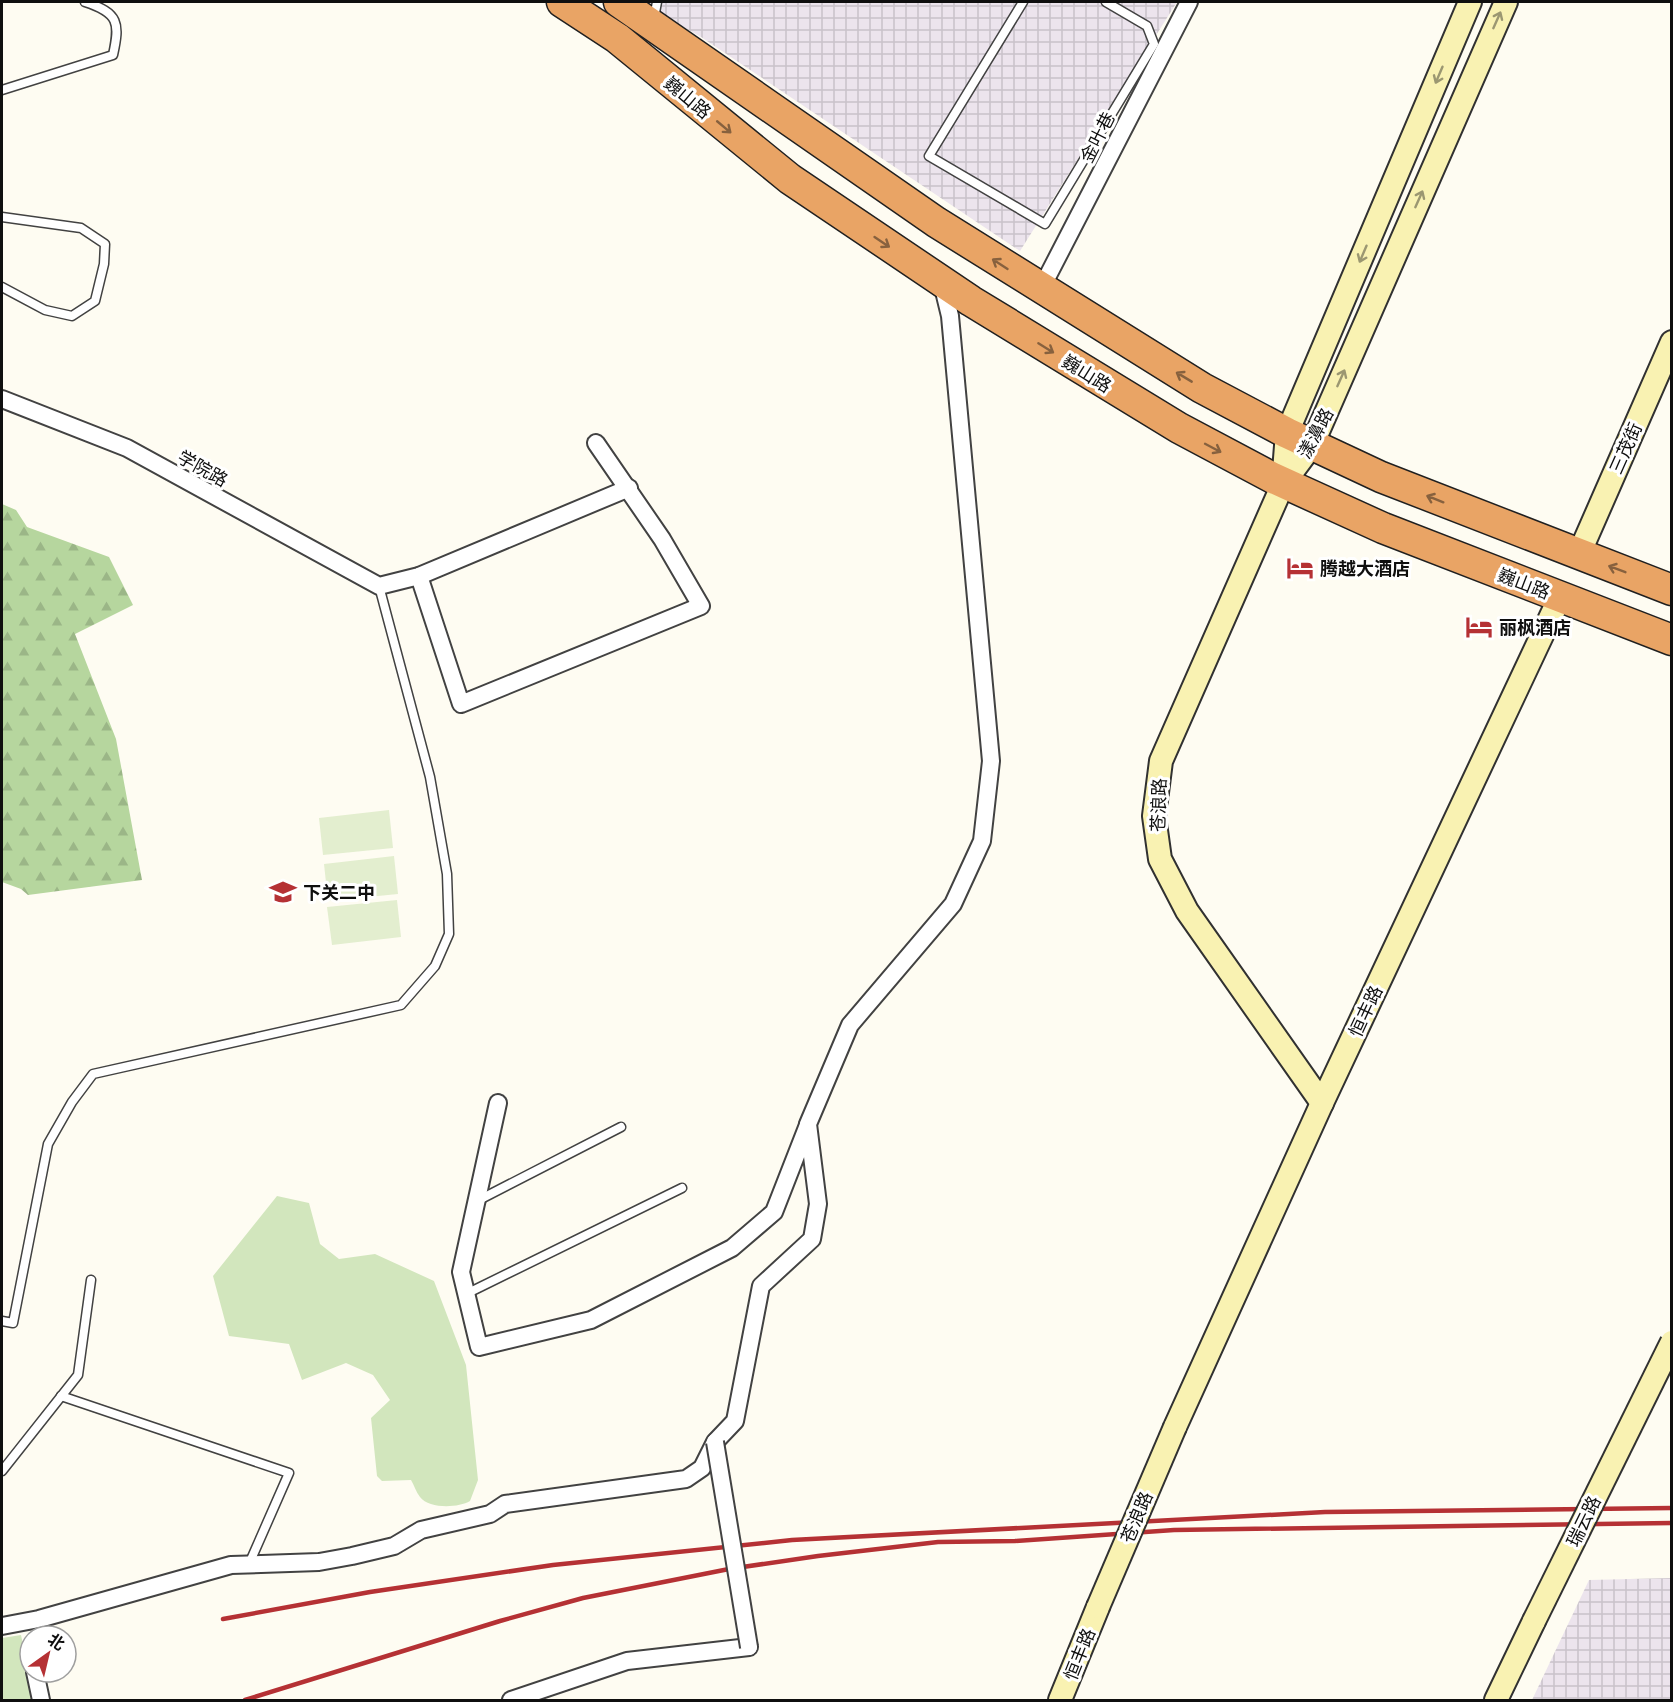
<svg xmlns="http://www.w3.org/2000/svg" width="1673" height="1702" font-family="'Noto Serif','Noto Sans SC',serif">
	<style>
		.industrial { fill: url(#industrial-grid) }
		.grass { fill: #d2e6bd }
		.forest { fill: url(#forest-firs) }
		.pitch { fill: #e3eecf }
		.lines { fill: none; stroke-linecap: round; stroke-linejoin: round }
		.lane-casing { stroke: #424242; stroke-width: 11 }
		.street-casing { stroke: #424242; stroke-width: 20 }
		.secondary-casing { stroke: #313131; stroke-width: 26 }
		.highway-casing { stroke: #202020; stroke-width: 33 }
		.lane { stroke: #fff; stroke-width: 8 }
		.street { stroke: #fff; stroke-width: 16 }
		.secondary { stroke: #f9f2b2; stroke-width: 22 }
		.highway { stroke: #e9a465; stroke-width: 30 }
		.rail { stroke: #b53134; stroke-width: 4.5 }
		.street-bridge-casing { stroke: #424242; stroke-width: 20; stroke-linecap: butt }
		.secondary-bridge-casing { stroke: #313131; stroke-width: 26; stroke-linecap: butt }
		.street-bridge { stroke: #fff; stroke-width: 16 }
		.secondary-bridge { stroke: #f9f2b2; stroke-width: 22 }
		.oneway { stroke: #9b9771 }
		.oneway2 { stroke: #87613e }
		.labels { text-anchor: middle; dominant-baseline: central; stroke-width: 6; stroke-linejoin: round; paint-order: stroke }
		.street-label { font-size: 18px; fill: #0f0f0f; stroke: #fff }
		.poi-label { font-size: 18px; font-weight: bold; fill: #0f0f0f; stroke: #fff; text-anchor: start }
	</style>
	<defs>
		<pattern id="industrial-grid" width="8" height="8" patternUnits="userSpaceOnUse" patternTransform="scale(1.5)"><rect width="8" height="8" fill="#ece4ed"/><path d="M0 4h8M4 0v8" fill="none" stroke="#c9c2ca"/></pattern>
		<pattern id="forest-firs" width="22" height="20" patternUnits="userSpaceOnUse" patternTransform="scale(1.5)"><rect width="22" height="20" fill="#b6d69e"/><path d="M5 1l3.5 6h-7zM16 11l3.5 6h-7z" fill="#9bb687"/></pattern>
	</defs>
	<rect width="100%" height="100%" fill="#fefcf2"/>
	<g class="industrial">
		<path d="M639,2H1177L1020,251L701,37Z"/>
		<path d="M1671,1578V1700H1532L1589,1580Z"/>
	</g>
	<g class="grass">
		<path d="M277,1196L309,1203L320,1244L339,1259L375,1254L434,1281L466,1365L478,1480L470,1501C458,1508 429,1509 420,1497C416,1492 414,1485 411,1480L382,1481L377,1476L371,1418L390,1400L373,1375L346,1363L302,1380L289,1344L229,1336L213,1276Z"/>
		<path d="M21,1635L35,1700H2V1638Z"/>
	</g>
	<path class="forest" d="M2,504L16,510L27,527L109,557L133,605L75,634L116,739L142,880L28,895L21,889L2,882Z"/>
	<g class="pitch">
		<path d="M389,810L393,848L323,855L319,818Z"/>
		<path d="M394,856L398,894L328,901L324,864Z"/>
		<path d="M397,900L401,937L332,945L327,907Z"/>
	</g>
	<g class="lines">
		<defs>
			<g id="lane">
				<path d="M1023,2L929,156L1045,224L1154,44L1147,26L1106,2"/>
				<path d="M654,18L657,2"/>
				<path d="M2,90L113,55C120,23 119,13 85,2"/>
				<path d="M2,217L81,228L105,244L104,264L95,301L72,316L45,310L2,287"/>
				<path d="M477,1201L621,1127"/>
				<path d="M466,1294L682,1188"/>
				<path d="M2,1321L13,1323L48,1144L72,1102L93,1074L401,1005L435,966L449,934L447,874L430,777L379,586"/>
				<path d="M61,1396L289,1473L249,1564"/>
				<path d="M2,1471L78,1375L91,1280"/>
			</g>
			<g id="street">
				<path d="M1041,289L1189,2"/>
				<path d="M2,399L127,448L379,586L419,576L629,488"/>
				<path d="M419,576L461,704L701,606L662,539L596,443"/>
				<path d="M498,1103L461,1272L479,1347L591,1320L732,1248L774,1212L808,1125"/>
				<path d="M2,1626L39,1619L231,1565L319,1562L352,1556L394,1546L421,1530L490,1514L505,1504L686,1479L702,1468L715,1442L735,1421L761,1286L812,1239L818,1204L808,1124L850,1025L953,904L982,841L991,761L950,316L942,283"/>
				<path d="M35,1672L41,1700"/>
				<path d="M511,1700L627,1661L749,1647"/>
			</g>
			<g id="secondary">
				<path d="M1283,484L1287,433L1470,2"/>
				<path d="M1579,554L1672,342"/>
				<path d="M1322,1103L1187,911L1160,859L1154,816L1161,761L1283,484L1312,445L1506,2"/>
				<path d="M1175,1427L1322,1103L1560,597"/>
				<path d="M1060,1700L1098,1607"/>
				<path d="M1496,1700L1534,1621"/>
			</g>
			<g id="highway">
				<path d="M562,2L617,38L790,179L971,301L1179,428L1273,478L1383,528L1672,640"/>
				<path d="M619,2L936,222L1202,388L1287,433L1381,477L1672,590"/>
			</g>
		</defs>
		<use href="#lane" class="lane-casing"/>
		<use href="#street" class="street-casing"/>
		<use href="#secondary" class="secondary-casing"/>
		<use href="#highway" class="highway-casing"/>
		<use href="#lane" class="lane"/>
		<use href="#street" class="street"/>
		<use href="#secondary" class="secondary"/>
		<use href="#highway" class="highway"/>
		<g class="rail">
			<path d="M223,1619L370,1592L553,1565L792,1540L1325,1512L1672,1508"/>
			<path d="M245,1700L500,1621L583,1598L729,1569L818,1556L938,1542L1015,1541L1174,1530L1672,1523"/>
		</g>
		<defs>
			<path id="street-bridge" d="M715,1442L749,1647"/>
			<g id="secondary-bridge">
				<path d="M1098,1607L1175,1427"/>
				<path d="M1534,1621L1672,1342"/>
			</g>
		</defs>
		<use href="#street-bridge" class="street-bridge-casing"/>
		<use href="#secondary-bridge" class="secondary-bridge-casing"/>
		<use href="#street-bridge" class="street-bridge"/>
		<use href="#secondary-bridge" class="secondary-bridge"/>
	</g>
	<defs><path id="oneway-shaft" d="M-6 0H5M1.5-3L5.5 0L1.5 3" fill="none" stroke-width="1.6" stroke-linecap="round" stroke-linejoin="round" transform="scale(1.5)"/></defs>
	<g class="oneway">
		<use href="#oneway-shaft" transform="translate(1497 20) rotate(-66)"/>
		<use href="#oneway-shaft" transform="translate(1439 75) rotate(113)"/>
		<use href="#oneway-shaft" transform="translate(1419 199) rotate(-66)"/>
		<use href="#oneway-shaft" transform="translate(1363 254) rotate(113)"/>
		<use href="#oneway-shaft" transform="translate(1341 378) rotate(-66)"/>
	</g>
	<g class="oneway2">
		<use href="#oneway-shaft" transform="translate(724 127) rotate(40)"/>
		<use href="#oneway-shaft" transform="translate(882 242) rotate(34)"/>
		<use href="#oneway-shaft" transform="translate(1000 264) rotate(-147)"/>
		<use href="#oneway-shaft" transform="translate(1046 348) rotate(32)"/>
		<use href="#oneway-shaft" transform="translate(1184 377) rotate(-149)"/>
		<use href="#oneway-shaft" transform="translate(1213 448) rotate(28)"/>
		<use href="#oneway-shaft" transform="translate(1435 499) rotate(-158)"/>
		<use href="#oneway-shaft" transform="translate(1617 569) rotate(-159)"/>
	</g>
	<defs>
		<symbol id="hotel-bare" viewBox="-9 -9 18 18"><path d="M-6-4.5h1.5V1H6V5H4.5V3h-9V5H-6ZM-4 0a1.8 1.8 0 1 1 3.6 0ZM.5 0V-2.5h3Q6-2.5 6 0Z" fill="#b53134" stroke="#fff" stroke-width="2.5" paint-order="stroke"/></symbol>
		<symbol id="school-bare" viewBox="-9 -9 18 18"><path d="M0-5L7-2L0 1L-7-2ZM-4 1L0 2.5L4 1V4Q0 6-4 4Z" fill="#b53134" stroke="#fff" stroke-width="2.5" paint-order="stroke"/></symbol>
	</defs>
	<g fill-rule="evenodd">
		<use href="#hotel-bare" x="1281" y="549" width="38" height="38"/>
		<use href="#hotel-bare" x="1460" y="608" width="38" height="38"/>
		<use href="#school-bare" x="264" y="873" width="38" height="38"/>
	</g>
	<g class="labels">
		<g class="street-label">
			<text transform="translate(688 97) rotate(40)">巍山路</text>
			<text transform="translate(1097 137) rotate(-63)">金叶巷</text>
			<text transform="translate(1087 373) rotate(32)">巍山路</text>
			<text transform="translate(1315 433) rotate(-62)">漾濞路</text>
			<text transform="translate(1625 448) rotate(-66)">三茂街</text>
			<text transform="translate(203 468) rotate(29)">学院路</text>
			<text transform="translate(1524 583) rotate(21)">巍山路</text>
			<text transform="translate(1158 805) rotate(-88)">苍浪路</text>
			<text transform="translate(1365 1011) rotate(-65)">恒丰路</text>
			<text transform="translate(1136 1517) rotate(-67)">苍浪路</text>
			<text transform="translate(1583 1521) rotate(-64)">瑞云路</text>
			<text transform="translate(1079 1654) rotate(-68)">恒丰路</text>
		</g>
		<g class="poi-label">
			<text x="1320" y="568">腾越大酒店</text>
			<text x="1499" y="627">丽枫酒店</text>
			<text x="303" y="892">下关二中</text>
		</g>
	</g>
	<rect width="1673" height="1702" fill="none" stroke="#0f0f0f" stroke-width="6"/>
	<g transform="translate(48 1654) rotate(34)"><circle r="28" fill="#ffffff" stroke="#9f9f9f" stroke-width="1.5"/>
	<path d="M0-4.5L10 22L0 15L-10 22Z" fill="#b53134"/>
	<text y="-9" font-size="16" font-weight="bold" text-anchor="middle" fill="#0f0f0f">北</text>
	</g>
</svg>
